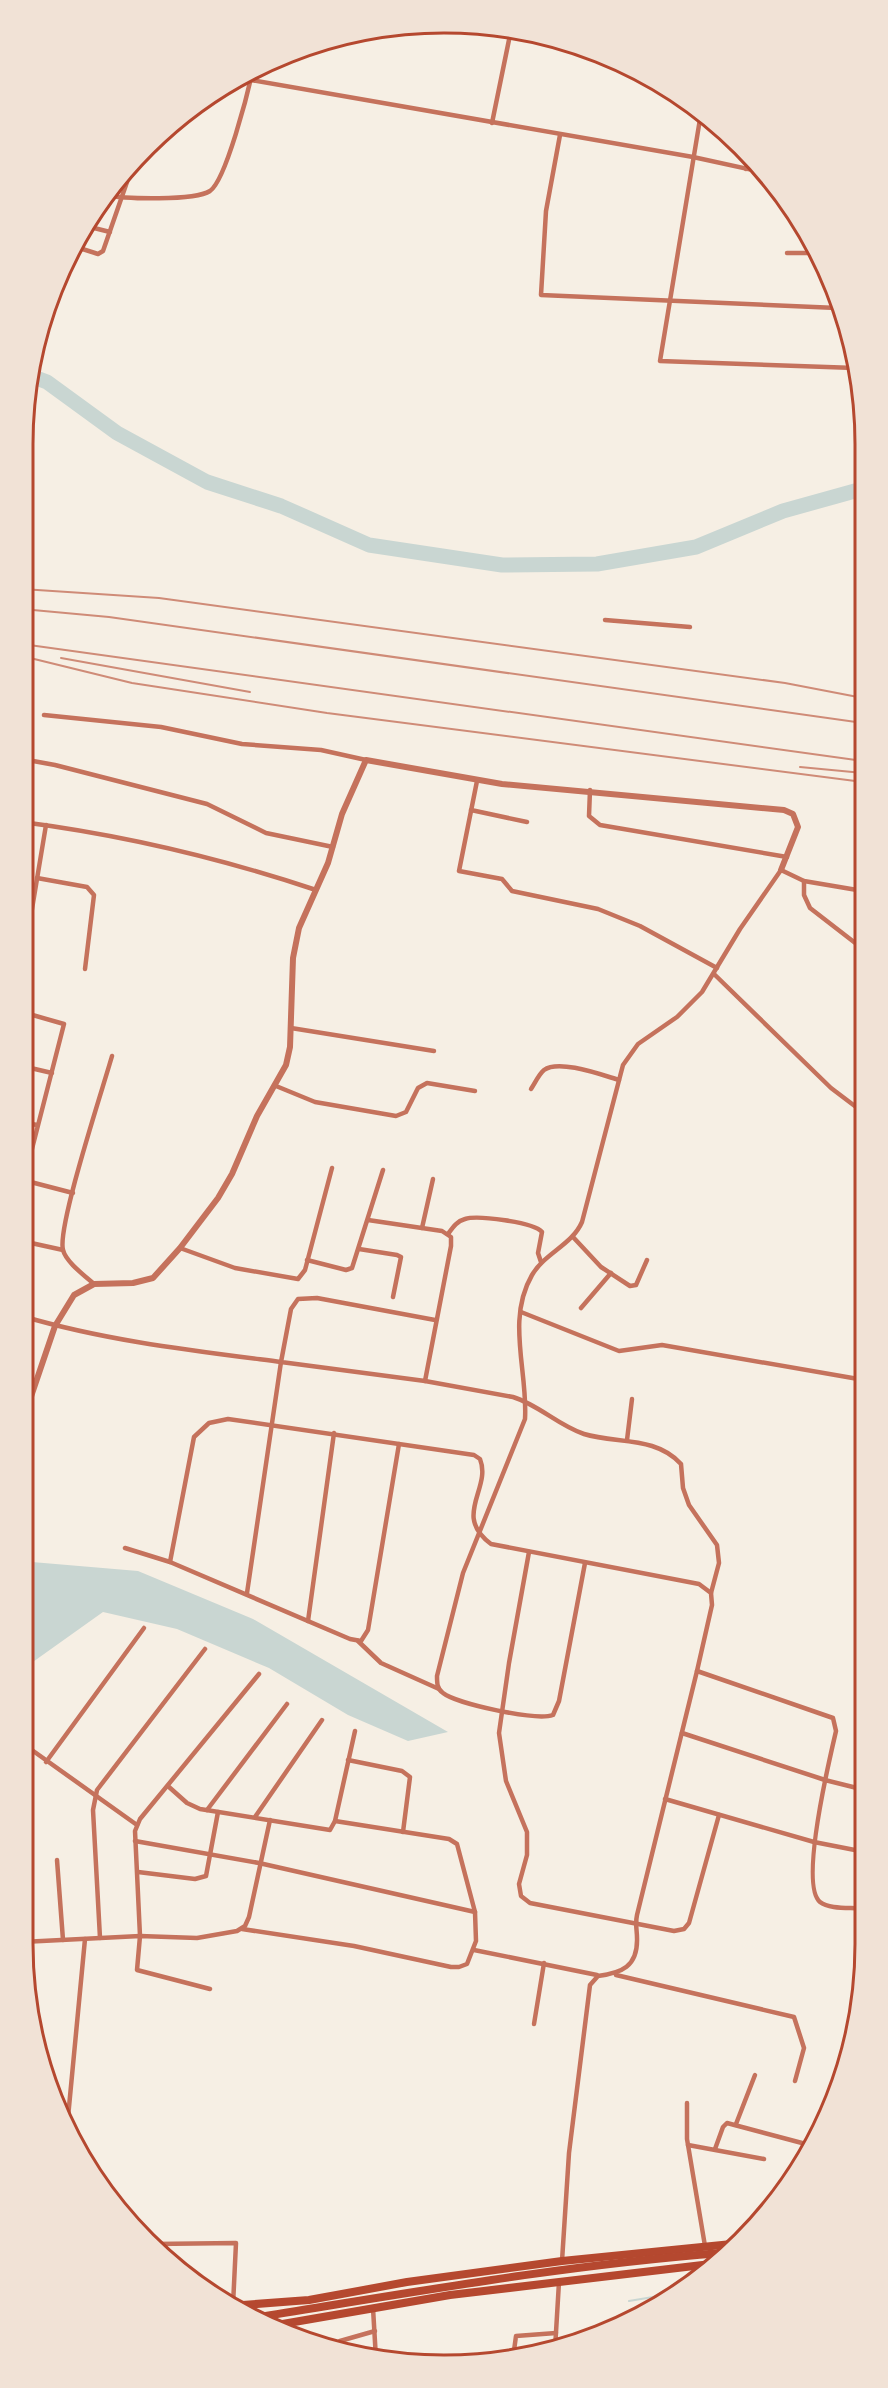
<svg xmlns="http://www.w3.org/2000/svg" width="888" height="2388" font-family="Ubuntu,sans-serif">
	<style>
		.water { fill: #c9d6d2 }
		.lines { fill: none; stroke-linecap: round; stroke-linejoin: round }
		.stream { stroke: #c9d6d2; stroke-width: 2 }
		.river { stroke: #c9d6d2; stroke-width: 15 }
		.minor { stroke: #c5725c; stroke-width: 4.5 }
		.tertiary { stroke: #c5725c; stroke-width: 6 }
		.primary { stroke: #b5482f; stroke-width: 8 }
		.rail { stroke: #cf8b77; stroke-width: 2 }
		.rim { fill: none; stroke: #b5482f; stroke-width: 3 }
	</style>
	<rect width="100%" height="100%" fill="#f6efe4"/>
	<path class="water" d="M32,1562L138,1571L253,1619L448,1732L408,1741L348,1715L269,1668L177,1629L103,1612L23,1669V1570Z"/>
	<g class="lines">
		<path class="stream" d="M629,2301L659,2296L670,2299"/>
		<path class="river" d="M31,376L47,382L117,433L207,482L281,506L369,545L502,565L597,564L696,547L783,511L862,489"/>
		<g class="minor">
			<path d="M251,80L693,157L766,173"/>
			<path d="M701,113L660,361L855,368"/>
			<path d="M492,123L511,30"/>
			<path d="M560,135L546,211L541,295L837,308"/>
			<path d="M746,169L749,155"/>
			<path d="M105,195C125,199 194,201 210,191C226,180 248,92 253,70"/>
			<path d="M86,226L110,232"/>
			<path d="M73,246L98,254L103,251L127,182L118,179"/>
			<path d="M787,253H819"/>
			<path d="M605,620L690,627"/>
			<path d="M44,715L161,727L242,744L321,750L366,760"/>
			<path d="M22,759L55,765L207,804L266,833L333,847"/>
			<path d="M477,781L459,871L502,879L512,891L598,909L640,926L717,968"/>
			<path d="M590,790L589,816L600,825L787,857"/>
			<path d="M471,810L527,822"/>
			<path d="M22,822C123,835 220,858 316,890"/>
			<path d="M37,878L87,887L94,895L85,969"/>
			<path d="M804,881V895L810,908L863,949"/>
			<path d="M31,915L46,825"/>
			<path d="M714,974L831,1088L864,1113"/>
			<path d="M22,1012L64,1024L24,1180"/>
			<path d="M291,1028L434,1051"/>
			<path d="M22,1066L52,1073"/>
			<path d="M276,1086L315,1102L396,1116L406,1112L418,1088L427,1083L475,1091"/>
			<path d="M531,1089C535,1083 539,1074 544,1070C559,1059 602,1075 619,1080"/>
			<path d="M22,1122L37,1125"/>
			<path d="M23,1180L73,1193"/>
			<path d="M368,1220L442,1231L451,1237V1246L425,1381"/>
			<path d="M422,1228L433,1179"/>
			<path d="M448,1234C453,1227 457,1221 465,1219C477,1215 534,1222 542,1232L538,1253L541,1262"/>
			<path d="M573,1237L601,1267L630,1286L636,1285L647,1260"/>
			<path d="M22,1241L63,1250"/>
			<path d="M180,1248L235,1268L298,1279L305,1270L332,1168"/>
			<path d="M359,1249L397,1255L401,1257L393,1297"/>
			<path d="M307,1260L346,1270L352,1268L383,1170"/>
			<path d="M94,1284C85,1276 66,1262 63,1250C57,1227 103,1088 112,1056"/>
			<path d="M581,1308L611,1273"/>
			<path d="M521,1312L619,1351L662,1345L864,1380"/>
			<path d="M22,1316C106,1341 195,1351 281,1362L247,1593"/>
			<path d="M435,1320L317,1298L298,1299L291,1309L281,1362L425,1381L513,1397C539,1405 559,1426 584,1434C617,1444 656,1436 681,1464L683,1488L689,1505L717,1545L719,1563L711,1593"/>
			<path d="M627,1440L632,1399"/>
			<path d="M125,1548L170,1562L350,1639L361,1641L368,1630L399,1444"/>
			<path d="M529,1552L509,1663L499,1733L506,1781L527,1832V1855L519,1884L521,1896L530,1903L674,1931L684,1929L689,1923L719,1815"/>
			<path d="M170,1562L194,1437L209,1423L228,1419L474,1455L480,1459C492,1489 452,1515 491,1544L699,1584L711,1593L712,1605L697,1671L637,1915C635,1924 637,1930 637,1938C638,1967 621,1973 598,1976L590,1985L569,2153L562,2261"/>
			<path d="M585,1563L559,1701L553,1715C536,1721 457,1704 443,1693C437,1689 437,1683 437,1676L463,1573L525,1419C528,1371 506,1320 532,1275C545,1253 572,1245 582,1222L623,1065L638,1044L677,1017L702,992L740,929L781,870L804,881L863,891"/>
			<path d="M308,1621L334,1433"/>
			<path d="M358,1641L381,1663L439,1689"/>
			<path d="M697,1671L833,1718L836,1731C830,1757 799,1885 820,1902C830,1910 853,1907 865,1909"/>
			<path d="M682,1733L825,1780L865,1790"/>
			<path d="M22,1743L137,1825"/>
			<path d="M348,1760L402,1771L410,1777L403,1832"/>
			<path d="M46,1762L144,1628"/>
			<path d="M169,1787L187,1803L200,1809L330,1830L335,1821L355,1731"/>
			<path d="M665,1799L814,1842L865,1852"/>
			<path d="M207,1810L287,1704"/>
			<path d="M255,1817L322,1720"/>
			<path d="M135,1841L259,1863L475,1912"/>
			<path d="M57,1860L63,1940"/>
			<path d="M138,1872L195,1879L206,1876L218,1812"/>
			<path d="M242,1929L354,1946L451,1967H459L467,1964L476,1941L475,1912L457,1844L449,1839L335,1821"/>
			<path d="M100,1938L93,1810L97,1790L205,1649"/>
			<path d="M22,1942L140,1936L197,1938L237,1931L245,1926L249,1917L270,1820"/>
			<path d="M474,1950L597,1975"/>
			<path d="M616,1975L794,2017L804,2048L795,2081"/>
			<path d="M210,1989L137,1970L140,1936L135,1831L140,1819L259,1674"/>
			<path d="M534,2024L544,1963"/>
			<path d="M687,2103V2139L705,2246"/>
			<path d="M736,2124L755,2075"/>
			<path d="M67,2128L85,1939"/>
			<path d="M688,2145L764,2159"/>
			<path d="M715,2149L723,2127L727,2123L802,2143"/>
			<path d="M154,2244L236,2243L233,2305"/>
			<path d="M373,2308L376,2359"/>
			<path d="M555,2345H567"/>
			<path d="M335,2349L340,2341L375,2331"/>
			<path d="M555,2349L559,2282"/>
			<path d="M513,2358L516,2336L556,2333"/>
		</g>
		<path class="tertiary" d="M22,1423L55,1326L74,1295L94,1284L133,1283L153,1278L180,1248L218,1198L232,1174L257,1116L286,1065L290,1047L293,958L299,928L328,863L342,814L366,760L502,784L784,810L793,814L798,827L781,870"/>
		<g class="primary">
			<path d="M229,2306L309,2300L407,2282L562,2261L732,2244"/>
			<path d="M253,2318C409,2293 564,2265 722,2253"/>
			<path d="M271,2326L450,2295L711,2264"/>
		</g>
		<g class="rail">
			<path d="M22,589L159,598L785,683L863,698"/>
			<path d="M22,609L109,617L863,723"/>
			<path d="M22,644L863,761"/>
			<path d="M22,656L132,683L327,713L863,782"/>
			<path d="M61,658L250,692"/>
			<path d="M800,767L863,773"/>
		</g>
	</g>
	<path d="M0 0H888V2388H0ZM444 33H444A411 411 0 0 1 855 444V1944A411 411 0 0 1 444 2355H444A411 411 0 0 1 33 1944V444A411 411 0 0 1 444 33Z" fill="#f1e2d6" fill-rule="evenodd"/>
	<path class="rim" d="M444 33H444A411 411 0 0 1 855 444V1944A411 411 0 0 1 444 2355H444A411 411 0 0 1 33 1944V444A411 411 0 0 1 444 33Z"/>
</svg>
